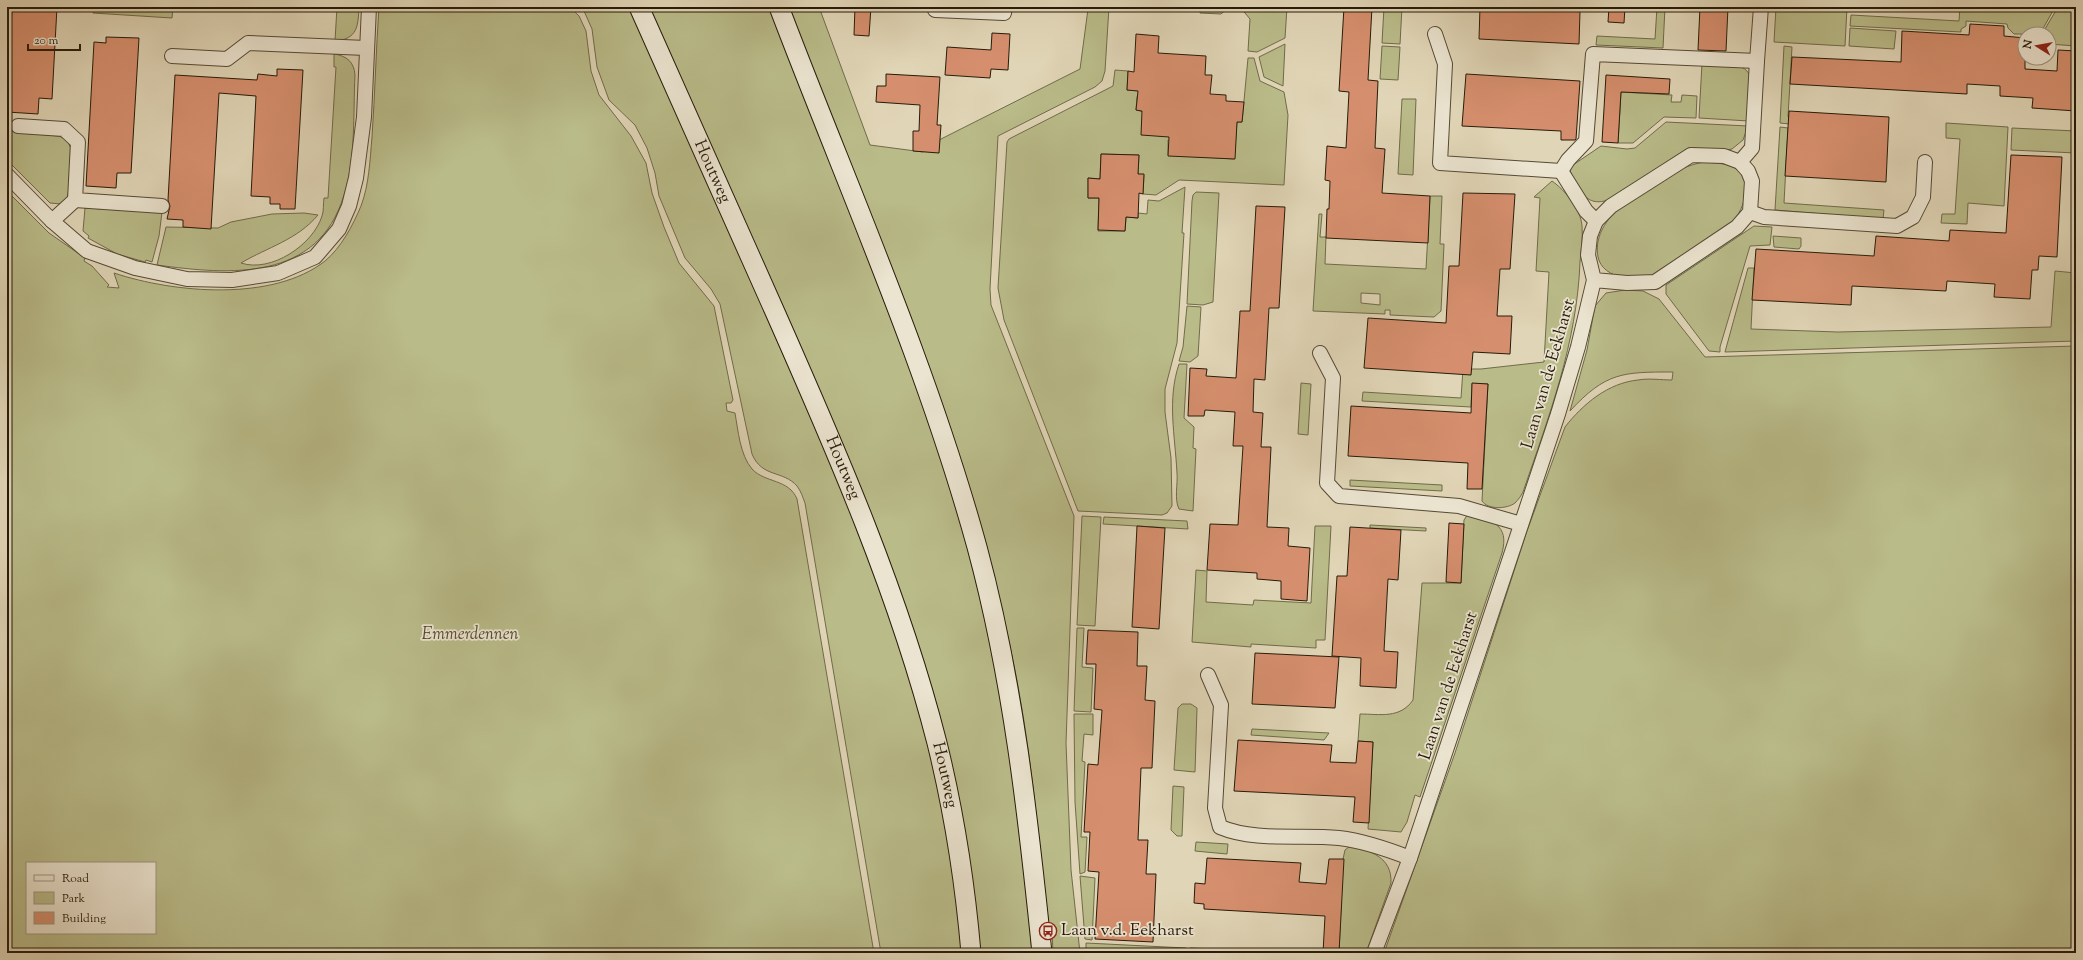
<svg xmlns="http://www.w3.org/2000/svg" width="2083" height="960" font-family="'Sorts Mill Goudy',serif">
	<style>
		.green { fill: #b9bb89; stroke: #706b4a; fill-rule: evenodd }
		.building { fill: #d68f6e; stroke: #271b0a }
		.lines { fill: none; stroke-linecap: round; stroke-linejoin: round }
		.street-casing { stroke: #554a35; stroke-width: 16 }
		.secondary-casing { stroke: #271b0a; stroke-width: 21 }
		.street { stroke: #ebe4d0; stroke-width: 14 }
		.secondary { stroke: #ebe4d0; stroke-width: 19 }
		.labels { text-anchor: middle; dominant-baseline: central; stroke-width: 3.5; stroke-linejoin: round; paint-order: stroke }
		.street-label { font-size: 17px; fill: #271b0a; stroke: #ebe4d0 }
		.park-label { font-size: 17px; font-style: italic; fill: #534b30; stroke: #ebe4d0 }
		.poi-label { font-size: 17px; fill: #271b0a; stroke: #ebe4d0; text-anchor: start }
	</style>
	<rect width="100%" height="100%" fill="#e0d5b6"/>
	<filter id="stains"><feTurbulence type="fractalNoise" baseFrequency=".005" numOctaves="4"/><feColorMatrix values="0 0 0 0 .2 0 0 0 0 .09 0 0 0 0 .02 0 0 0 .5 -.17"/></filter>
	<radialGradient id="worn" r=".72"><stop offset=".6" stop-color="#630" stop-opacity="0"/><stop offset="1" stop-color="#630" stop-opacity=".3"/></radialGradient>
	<g class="green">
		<path d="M94,7H173L172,18L93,13Z"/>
		<path d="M337,7H359C358,26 358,39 335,41Z"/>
		<path d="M379,7H570L579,16L586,31L591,71L599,95L631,136L646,163L652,193L664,227L679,263L714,306L733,400L731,403H726L727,411L735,413C738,430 740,455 752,469C765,483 789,479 797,499L874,953H7V191L49,233L85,258L84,261L92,266L109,285L107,287L119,288L114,273C174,293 273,302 325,261C341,248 353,225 361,206C369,185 370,160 372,137C375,94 376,50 379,7ZM27,863H155V933H27Z"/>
		<path d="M580,7H630L831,463L886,597L941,786L967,953H881L805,503C803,498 801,491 797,486C783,470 762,478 752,454L720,304L711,289L685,258L659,196L655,173L647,148L635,125L609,100L597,67L592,29L584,11Z"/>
		<path d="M648,7H770C808,104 845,201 883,298C916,384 950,472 972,561C1004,690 1022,821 1032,953H977L910,639L890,563L868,507Z"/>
		<path d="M788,7H819L870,145L923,152L941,139L1080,69L1088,9L1109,7L1105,71L1102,81L1095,87L998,136L990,289L991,305L1074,516L1066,743L1071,870L1080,953H1053L1052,931H1047C1039,838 1031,744 1011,651C1006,627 1000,602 994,577Z"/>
		<path d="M1200,7H1229L1221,14L1200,13Z"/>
		<path d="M1240,7H1287L1285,38L1257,52L1248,51L1250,19Z"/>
		<path d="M1384,7H1402L1400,44L1382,43Z"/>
		<path d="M1657,7H1665L1663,48L1596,45L1597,36L1655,39Z"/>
		<path d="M1776,7H1847L1845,46L1774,42Z"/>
		<path d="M1960,7H2055L2040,34H2014L2008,28L2007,24L1966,21V26L1961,29V32L1850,26L1851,15L1959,21Z"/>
		<path d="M2058,7H2065L2076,14V46L2049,44V34H2042Z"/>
		<path d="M1850,28L1896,31L1894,49L1849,46Z"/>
		<path d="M1285,44L1283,86L1264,77L1259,57Z"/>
		<path d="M1382,46L1400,47L1398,80L1380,79Z"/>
		<path d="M1784,46L1792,47L1788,117L1800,125L1780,123Z"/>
		<path d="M334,54C347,56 354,62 355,75C353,114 356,158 344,195C318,282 230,275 157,265L166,227L218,228L231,222L272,214L304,213L318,215C297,240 268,247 241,263C271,273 313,245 322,216C324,211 323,204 324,198H328L336,67H334Z"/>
		<path d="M1248,58H1254L1260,81L1284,92L1288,115L1284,185L1179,180L1156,195L1143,194L1144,175L1138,174L1139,155L1101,154L1100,179L1088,178V198H1099L1098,231H1125L1126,217L1138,218V213L1147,214L1148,200L1159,201L1185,187L1182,233H1184L1177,343L1165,389V412L1171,458L1172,506L1167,513L1162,515L1078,511L1004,320L998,288L1007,142L1009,139L1113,86L1115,70L1128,71L1127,90L1140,91L1137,97L1136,110L1168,118L1176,140H1168V155L1234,159L1237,122H1242Z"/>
		<path d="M1702,63C1717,64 1744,60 1750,76L1749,121L1699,118Z"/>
		<path d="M1621,92L1672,95L1671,102H1681L1682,95L1697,96L1696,118L1664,117L1633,143H1618Z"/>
		<path d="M1402,99H1416L1413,175L1398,174Z"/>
		<path d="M1666,122L1748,126L1743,140L1732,149L1726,150L1688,148L1608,200C1590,206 1583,196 1575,182C1572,176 1570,173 1570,167L1601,146L1627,149L1635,148Z"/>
		<path d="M1946,123L2008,127L2004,206L1968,203L1967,224L1941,223L1942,214H1955L1960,139L1946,138Z"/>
		<path d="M8,124L14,132L58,136C65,138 68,141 71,149L68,198L61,204L50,203L7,160Z"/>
		<path d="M1780,127L1788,128L1784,203L1884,210L1883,219L1775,210Z"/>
		<path d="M2012,128L2076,131V153L2011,150Z"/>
		<path d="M1706,162C1714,163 1723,163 1731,166C1755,177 1745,208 1732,223C1714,235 1697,247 1679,259C1672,264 1664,271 1656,274C1638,282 1603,280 1598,257C1595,240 1602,226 1614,213C1640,196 1674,165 1706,162Z"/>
		<path d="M1552,181C1565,190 1581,210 1582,226C1583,238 1581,251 1580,262C1577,343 1549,416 1523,492C1521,496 1518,500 1515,503C1507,509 1488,510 1482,501L1488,384H1472L1471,407L1362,401L1363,392L1461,398L1463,369H1481L1544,362L1549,272L1536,271L1540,198L1534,197Z"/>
		<path d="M1196,192L1219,193L1213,302L1203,305L1187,304L1192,201L1193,195Z"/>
		<path d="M1430,196H1442L1440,244H1444L1441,311L1434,317L1390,315V310H1385V314L1313,311L1319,214H1322L1320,237H1326L1325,264L1426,269ZM1361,293L1380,294V305L1361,303Z"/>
		<path d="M85,208L162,212L159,236L152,262L146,260L145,262L117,254L88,238L89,236L83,231Z"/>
		<path d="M1754,226L1772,227L1770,245L1750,246L1720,347V352L1709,351L1666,294V285Z"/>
		<path d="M1773,236L1801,238V246L1799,249L1774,247Z"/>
		<path d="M1748,268H1754L1751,329L1838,332L2051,327L2055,271L2076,273V341L1725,352Z"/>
		<path d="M1625,290L1643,291L1659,299L1705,357L2076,346V953H1384L1455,753L1527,531L1565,427C1583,404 1608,383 1638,380C1649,378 1661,380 1672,380L1673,372C1623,372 1606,372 1570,411L1587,350L1595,306L1606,293Z"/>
		<path d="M1187,306L1201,307L1198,356L1190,362L1179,361L1183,347Z"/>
		<path d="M1179,364H1187L1184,418L1194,427L1193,448L1196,449L1193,511L1179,509C1174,499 1178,484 1177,473C1175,435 1167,400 1179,364Z"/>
		<path d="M1301,383L1311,384L1308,435L1298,434Z"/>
		<path d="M1350,480L1442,485V491L1350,486Z"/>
		<path d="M1468,514C1491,520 1510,524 1502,553L1420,797L1415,795L1407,822L1401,832L1368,829L1373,742L1358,741L1360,714C1380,714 1400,719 1413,700L1422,583H1461L1464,520Z"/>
		<path d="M1082,516L1101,517L1095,626L1077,625Z"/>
		<path d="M1104,517L1187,521L1188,529L1103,524Z"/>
		<path d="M1370,525L1426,528V531L1370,528Z"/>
		<path d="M1315,526H1331L1325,640H1316V648L1251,644V647L1192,642L1196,570L1207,571L1206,602L1253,605L1254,600L1311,603Z"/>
		<path d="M1077,628H1084L1082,667L1093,668L1091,712L1074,711Z"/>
		<path d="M1182,704H1191L1197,708L1195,772L1174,770L1178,708Z"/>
		<path d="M1074,714H1093V735L1084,734L1082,761L1085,762L1081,837H1087L1085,872L1080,874L1075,802Z"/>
		<path d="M1252,729L1329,733L1324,740L1251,735Z"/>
		<path d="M1173,786L1184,787L1182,836H1177L1171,830Z"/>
		<path d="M1196,842L1228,844L1227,854L1195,851Z"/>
		<path d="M1350,846C1371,851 1392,857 1391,883L1366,953H1339L1343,859L1345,850Z"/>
		<path d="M1080,876L1095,878L1092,940L1085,939Z"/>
		<path d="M1086,943L1186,948L1185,953H1086Z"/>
		<path d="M1190,948L1302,953H1190Z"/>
	</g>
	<g class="building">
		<path d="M12,7H57L52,99L39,98L38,114L7,112Z"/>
		<path d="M855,7H871L869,36L854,35Z"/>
		<path d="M1344,7H1372L1368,80L1378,81L1375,148L1385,149L1382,193L1430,196L1428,243L1326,238L1327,209H1329L1330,181L1325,180L1327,146L1346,148L1349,92L1339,91Z"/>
		<path d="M1480,7L1580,11L1579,44L1479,39Z"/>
		<path d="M1609,7H1625L1624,23L1608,22Z"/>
		<path d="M1700,7H1728L1726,51L1698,50Z"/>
		<path d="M1970,24L2004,26V36L2025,38V69L2057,71L2058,50L2076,51V111L2032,108L2033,98L2000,96V86L1967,84V94L1790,84L1792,57L1901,62L1902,31L1969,35Z"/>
		<path d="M992,33L1010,34L1008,70L991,69L990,78L945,75L947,47L991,50Z"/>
		<path d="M1136,34L1159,36L1158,53L1206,56L1205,75H1212L1210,94L1226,95V101L1244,102L1242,122H1237L1235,159L1168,156L1169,137L1141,135L1142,111L1136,110L1138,91L1127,90L1128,71L1134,72Z"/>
		<path d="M106,37L139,38L131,173H117L116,188L86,186L94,42L106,43Z"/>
		<path d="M277,69L303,70L295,209H280V204H270V197L251,196L256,96L219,93L211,229L183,227V220L167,219L170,206L168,200L175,75L257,80L258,74L277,76Z"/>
		<path d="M886,74L940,77L937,125H941L939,153L913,151V131H919L920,105L876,102L877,86H886Z"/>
		<path d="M1466,74L1580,81L1576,139L1575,140H1561V131L1462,126Z"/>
		<path d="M1606,75L1670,79L1669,94L1621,92L1618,143L1602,142Z"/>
		<path d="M1789,111L1889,117L1886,182L1785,176Z"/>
		<path d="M1101,154L1139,155L1138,174H1144L1143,194L1139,193L1138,218L1126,217L1125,231L1098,230L1099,198H1088V178L1100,179Z"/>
		<path d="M2011,155L2062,157L2057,257L2039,256L2038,270H2032L2030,299L1994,297L1995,284L1947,281L1946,291L1852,286L1851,305L1752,300L1756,249L1874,256L1876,236L1949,241L1950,230L2006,233Z"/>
		<path d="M1463,193L1515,194L1510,269H1500L1497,316H1512L1510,354L1473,352L1471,375L1364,368L1368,318L1446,323L1449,266H1459Z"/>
		<path d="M1256,206L1285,207L1279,308H1269L1265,380L1254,379L1253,412L1263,413L1261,447H1271L1267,527L1289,528L1288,546L1310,548L1307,601L1281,599V581L1257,579V573L1207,570L1210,524L1238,525L1243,446H1233L1235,412L1205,410L1204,416H1188L1190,368L1207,369L1206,376L1236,378L1240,311H1250Z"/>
		<path d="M1472,383L1488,384L1482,489H1467L1468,463L1348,456L1351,406L1471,413Z"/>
		<path d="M1449,523L1464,524L1461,583L1446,582Z"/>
		<path d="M1137,526L1165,528L1159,629L1132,627Z"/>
		<path d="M1350,527L1401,530L1398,580L1388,579L1384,651L1398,652L1396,688L1360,686L1361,658L1332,656L1337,576H1347Z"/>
		<path d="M1088,630L1138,632L1137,666H1147L1145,700L1155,701L1152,768H1141L1138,840H1148L1146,874H1156L1153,942L1095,939L1099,872L1088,871L1090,832H1084L1088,764L1098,765L1102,710L1094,709L1096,664H1086Z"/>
		<path d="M1255,653L1339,657L1335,708L1252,704Z"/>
		<path d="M1238,740L1332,745L1330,762L1356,763L1358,741L1373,742L1369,823L1353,822L1355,797L1234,791Z"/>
		<path d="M1207,858L1301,863L1299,882L1326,884L1329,859H1344L1339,953H1323L1325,916L1204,909V904L1194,903L1195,883L1205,884Z"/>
	</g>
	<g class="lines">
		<defs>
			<g id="street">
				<path d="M935,7V10L1004,13L1005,7"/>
				<path d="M1435,34L1445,64L1440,163L1561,171L1568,160L1586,141L1593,54L1757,61L1761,7"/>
				<path d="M172,56L227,59L248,43L366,48"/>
				<path d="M18,126L64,129L78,142L75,200L162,206"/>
				<path d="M1740,162L1752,148L1757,61"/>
				<path d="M1561,171L1586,211L1596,221"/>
				<path d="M7,175L52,221L87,251L135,268L187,279L232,280L278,273L315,257L339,229L349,206L356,178L364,117L369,7"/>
				<path d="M1750,212L1764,217L1897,226L1913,217L1923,197L1925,162"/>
				<path d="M52,221L75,200"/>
				<path d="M1320,353L1333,378L1327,483L1339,496L1459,506L1521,524"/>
				<path d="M1208,675L1221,705L1215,808L1220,827C1256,842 1300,834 1339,838C1364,841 1387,849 1410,858"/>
				<path d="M1374,953L1410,858L1558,414L1578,347L1594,280L1588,255L1590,236L1596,221L1611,206L1691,155L1724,156L1740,162L1748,171L1752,181L1750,212L1737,227L1655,282L1627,283L1594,280"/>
			</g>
			<g id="secondary">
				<path id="s1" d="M639,7C684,109 729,211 775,312C837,452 899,594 937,743C954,812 965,883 971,953"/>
				<path d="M779,7C847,186 926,362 977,547C1013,680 1028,816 1042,953"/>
			</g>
		</defs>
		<use href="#street" class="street-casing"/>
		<use href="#secondary" class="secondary-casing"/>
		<use href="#street" class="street"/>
		<use href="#secondary" class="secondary"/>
	</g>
	<defs>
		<symbol id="bus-ring" viewBox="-11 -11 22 22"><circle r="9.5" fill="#ebe4d0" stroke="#8f2418" stroke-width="1.5"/><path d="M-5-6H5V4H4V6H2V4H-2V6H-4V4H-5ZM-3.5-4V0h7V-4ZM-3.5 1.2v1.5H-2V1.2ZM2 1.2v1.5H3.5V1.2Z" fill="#8f2418"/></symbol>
	</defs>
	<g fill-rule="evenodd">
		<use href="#bus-ring" x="1038" y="921" width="20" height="20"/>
	</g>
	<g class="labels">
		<g class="street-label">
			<text stroke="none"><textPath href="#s1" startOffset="180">Houtweg</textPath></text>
			<text transform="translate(1549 374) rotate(-74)">Laan van de Eekharst</text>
			<text stroke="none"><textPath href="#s1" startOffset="504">Houtweg</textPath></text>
			<text transform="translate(1449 686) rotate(-72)">Laan van de Eekharst</text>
			<text stroke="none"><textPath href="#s1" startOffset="828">Houtweg</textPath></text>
		</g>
		<g class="park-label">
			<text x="470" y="635">Emmerdennen</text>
		</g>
		<g class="poi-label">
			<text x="1061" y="931">Laan v.d. Eekharst</text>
		</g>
	</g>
	<rect width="2083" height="960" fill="none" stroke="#e0d5b6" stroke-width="24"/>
	<rect x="8" y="8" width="2067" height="944" fill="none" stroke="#271b0a" stroke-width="2"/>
	<rect x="12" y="12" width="2059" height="936" fill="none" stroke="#271b0a"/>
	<rect x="26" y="862" width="130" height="72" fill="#ebe4d0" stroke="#9d9481"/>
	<rect x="34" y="875" width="20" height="6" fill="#ebe4d0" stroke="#9d9481"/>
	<text x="62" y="882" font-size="12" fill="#271b0a">Road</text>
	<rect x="34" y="892" width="20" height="12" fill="#b9bb89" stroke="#9d9481"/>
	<text x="62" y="902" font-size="12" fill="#271b0a">Park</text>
	<rect x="34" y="912" width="20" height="12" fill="#d68f6e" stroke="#9d9481"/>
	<text x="62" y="922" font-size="12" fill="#271b0a">Building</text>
	<g transform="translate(2037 46) rotate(281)"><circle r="19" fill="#ebe4d0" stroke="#9d9481"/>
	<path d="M0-3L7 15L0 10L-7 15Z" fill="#8f2418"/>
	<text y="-6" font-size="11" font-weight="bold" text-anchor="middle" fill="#271b0a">N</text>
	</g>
	<path d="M28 44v6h52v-6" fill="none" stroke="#271b0a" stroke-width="2"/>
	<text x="34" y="44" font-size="12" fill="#271b0a" stroke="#ebe4d0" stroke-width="3" paint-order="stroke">20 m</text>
	<rect width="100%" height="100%" filter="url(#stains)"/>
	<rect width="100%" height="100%" fill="url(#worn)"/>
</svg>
